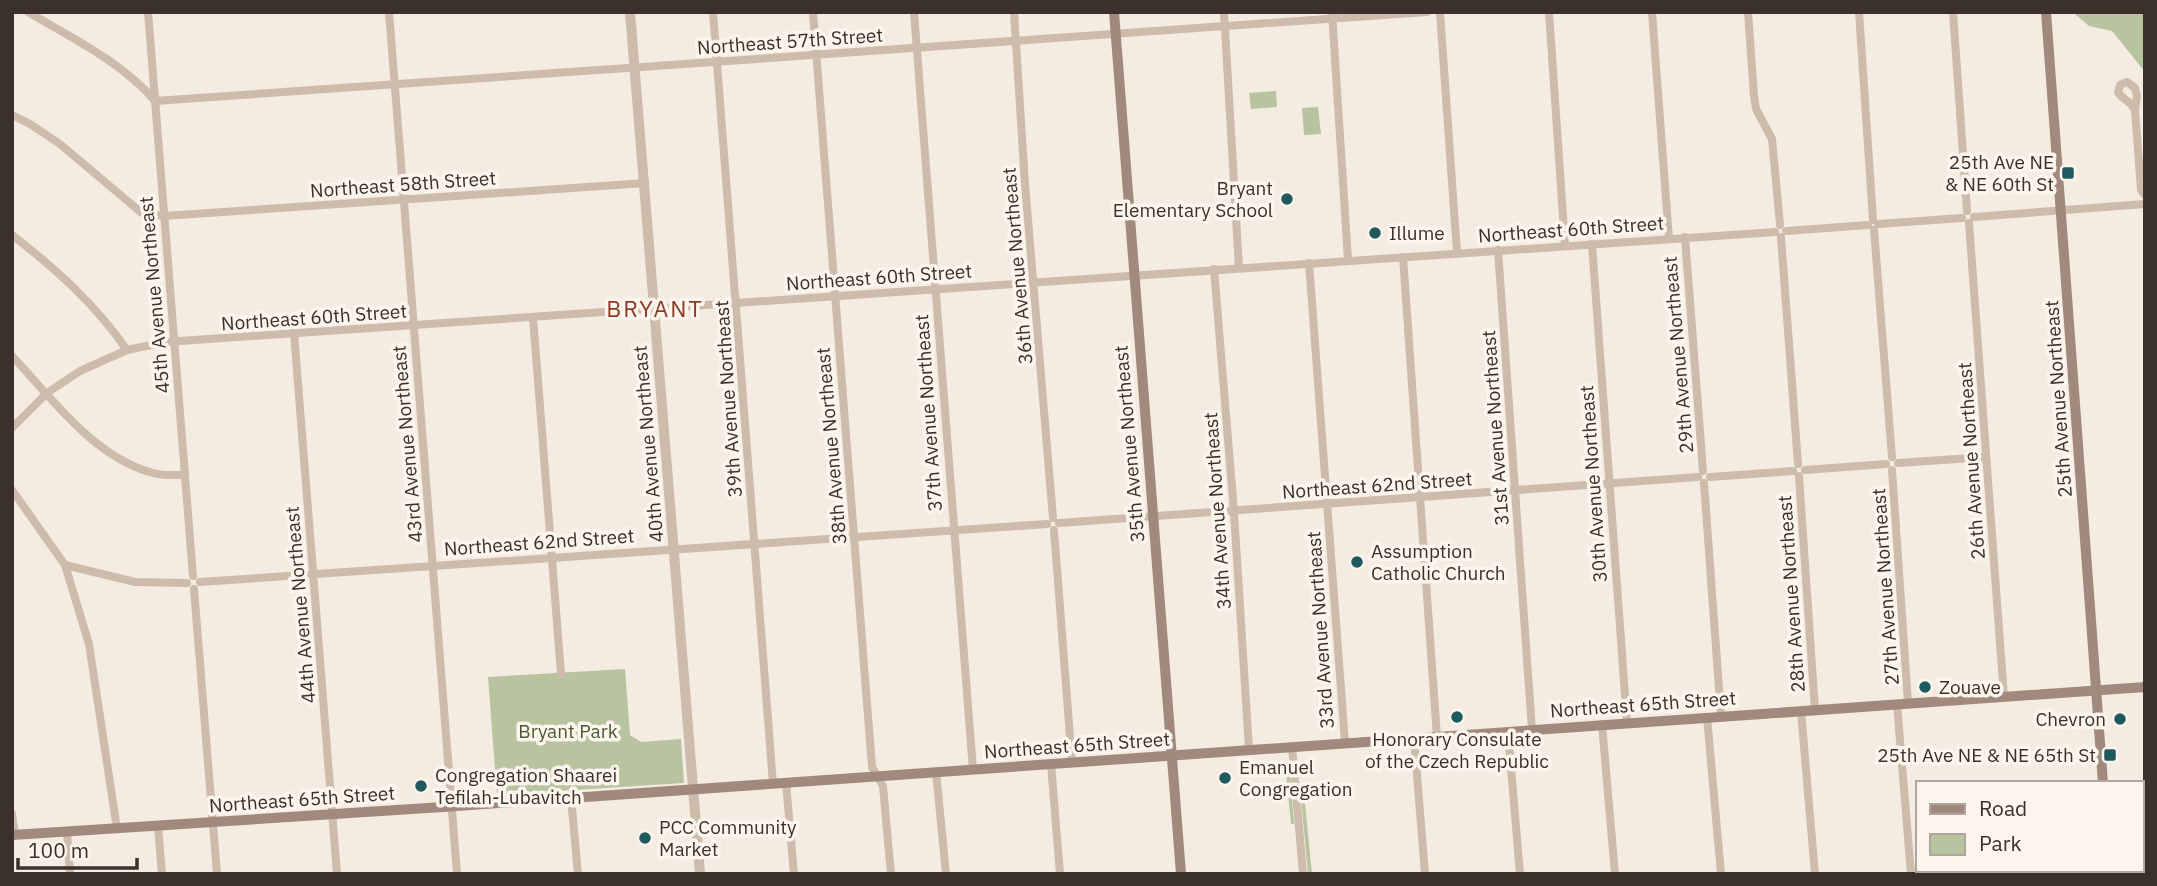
<svg xmlns="http://www.w3.org/2000/svg" width="2157" height="886" font-family="'IBM Plex Sans',sans-serif">
	<style>
		.green { fill: #b8c4a0 }
		.lines { fill: none; stroke-linecap: round; stroke-linejoin: round }
		.minor { stroke: #cdbbac; stroke-width: 8 }
		.tertiary { stroke: #cdbbac; stroke-width: 10 }
		.secondary { stroke: #a18a7d; stroke-width: 10 }
		.poi-dot { fill: #1f5a5e; stroke: #fbf5ee; stroke-width: 2.5 }
		.labels { text-anchor: middle; dominant-baseline: central; stroke-width: 7; stroke-linejoin: round; paint-order: stroke }
		.street-label { font-size: 19px; fill: #3b302b; stroke: #fbf5ee }
		.poi-label { font-size: 19px; fill: #3b302b; stroke: #fbf5ee; text-anchor: start }
		.park-label { font-size: 19px; fill: #4a5a2e; stroke: #fbf5ee }
		.quarter-label { font-size: 23px; letter-spacing: 2px; fill: #8c3b22; stroke: #fbf5ee }
	</style>
	<rect width="100%" height="100%" fill="#f4ebe1"/>
	<g class="green">
		<path d="M2076,12H2145V72L2112,31L2089,26L2075,14Z"/>
		<path d="M1276,91L1277,107L1251,109L1249,93Z"/>
		<path d="M1318,107L1321,134L1304,135L1302,108Z"/>
		<path d="M625,669L630,735L641,742L681,739L684,783L497,795L488,677Z"/>
		<path d="M1289,762L1294,824H1291L1285,763Z"/>
		<path d="M1304,797L1305,804L1312,874H1308L1301,798Z"/>
	</g>
	<g class="lines">
		<g class="minor">
			<path d="M28,12C72,38 122,62 155,101L1427,12"/>
			<path d="M148,12L193,576"/>
			<path d="M389,12L457,874"/>
			<path d="M713,12L773,784"/>
			<path d="M813,12L872,767L883,786L891,874"/>
			<path d="M914,12L973,770"/>
			<path d="M1014,12L1025,184L1053,518"/>
			<path d="M1224,12L1239,268"/>
			<path d="M1332,12L1348,260"/>
			<path d="M1440,12L1457,253"/>
			<path d="M1549,12L1565,246"/>
			<path d="M1652,12L1669,239"/>
			<path d="M1748,12L1754,96L1756,109L1772,139L1780,225"/>
			<path d="M1859,12L1873,220"/>
			<path d="M1953,12L1967,211"/>
			<path d="M2127,82L2135,88L2137,96L2135,110C2130,99 2123,101 2118,92L2120,85Z"/>
			<path d="M2135,110L2141,190L2145,195"/>
			<path d="M12,115L30,124L60,144L143,214L164,216L645,183"/>
			<path d="M1974,217L2145,204"/>
			<path d="M1969,223L2004,697"/>
			<path d="M1878,224L1962,218"/>
			<path d="M1874,230L1892,457"/>
			<path d="M1786,231L1868,225"/>
			<path d="M12,235C56,269 95,304 127,350"/>
			<path d="M1685,237L1703,471"/>
			<path d="M1781,237L1798,464"/>
			<path d="M1592,244L1627,722"/>
			<path d="M1498,250L1532,730"/>
			<path d="M1403,257L1437,737"/>
			<path d="M1309,263L1345,742"/>
			<path d="M1214,269L1234,512L1249,750"/>
			<path d="M533,317L561,674"/>
			<path d="M294,333L337,874"/>
			<path d="M12,356C52,398 93,457 153,473C163,476 175,475 185,475"/>
			<path d="M12,428L47,393L80,371L127,350L165,342L1775,232"/>
			<path d="M1898,463L1986,457"/>
			<path d="M1805,470L1886,464"/>
			<path d="M1892,470L1908,703"/>
			<path d="M1799,476L1815,710"/>
			<path d="M1710,477L1793,471"/>
			<path d="M1704,483L1721,716"/>
			<path d="M12,490L65,565L89,644L117,829"/>
			<path d="M1059,523L1698,477"/>
			<path d="M1054,530L1072,763"/>
			<path d="M65,565L135,582L187,583"/>
			<path d="M200,582L1047,524"/>
			<path d="M194,589L217,874"/>
			<path d="M1897,704L1911,874"/>
			<path d="M1801,711L1815,874"/>
			<path d="M1707,717L1721,874"/>
			<path d="M1602,724L1615,874"/>
			<path d="M1508,732L1520,874"/>
			<path d="M1414,738L1425,874"/>
			<path d="M1292,746L1303,874"/>
			<path d="M1051,764L1060,874"/>
			<path d="M936,772L946,874"/>
			<path d="M786,783L794,874"/>
			<path d="M571,798L578,874"/>
			<path d="M12,814L15,835"/>
			<path d="M158,826L162,874"/>
			<path d="M67,832L70,874"/>
			<path d="M2010,870L2011,874"/>
		</g>
		<path class="tertiary" d="M630,12L700,874"/>
		<g class="secondary">
			<path d="M1114,12L1181,874"/>
			<path d="M2046,12L2103,783"/>
			<path d="M12,835L443,807L2145,687"/>
			<path d="M2108,870V874"/>
		</g>
	</g>
	<g class="poi-dot">
		<rect x="2061" y="166" width="14" height="14" rx="3.5"/>
		<circle cx="1287" cy="199" r="7"/>
		<circle cx="1375" cy="233" r="7"/>
		<circle cx="1357" cy="562" r="7"/>
		<circle cx="1925" cy="687" r="7"/>
		<circle cx="1457" cy="717" r="7"/>
		<circle cx="2120" cy="719" r="7"/>
		<rect x="2103" y="748" width="14" height="14" rx="3.5"/>
		<circle cx="1225" cy="778" r="7"/>
		<circle cx="421" cy="786" r="7"/>
		<circle cx="645" cy="838" r="7"/>
	</g>
	<g class="labels">
		<g class="street-label">
			<text transform="translate(790 41) rotate(-4)">Northeast 57th Street</text>
			<text transform="translate(403 184) rotate(-4)">Northeast 58th Street</text>
			<text transform="translate(1571 229) rotate(-4)">Northeast 60th Street</text>
			<text transform="translate(1017 266) rotate(-95)">36th Avenue Northeast</text>
			<text transform="translate(879 277) rotate(-4)">Northeast 60th Street</text>
			<text transform="translate(154 295) rotate(-95)">45th Avenue Northeast</text>
			<text transform="translate(314 317) rotate(-4)">Northeast 60th Street</text>
			<text transform="translate(1678 355) rotate(-95)">29th Avenue Northeast</text>
			<text transform="translate(728 399) rotate(-94)">39th Avenue Northeast</text>
			<text transform="translate(2058 399) rotate(-94)">25th Avenue Northeast</text>
			<text transform="translate(928 413) rotate(-94)">37th Avenue Northeast</text>
			<text transform="translate(1495 428) rotate(-94)">31st Avenue Northeast</text>
			<text transform="translate(407 444) rotate(-95)">43rd Avenue Northeast</text>
			<text transform="translate(648 444) rotate(-95)">40th Avenue Northeast</text>
			<text transform="translate(1129 444) rotate(-95)">35th Avenue Northeast</text>
			<text transform="translate(831 446) rotate(-95)">38th Avenue Northeast</text>
			<text transform="translate(1971 461) rotate(-94)">26th Avenue Northeast</text>
			<text transform="translate(1593 484) rotate(-94)">30th Avenue Northeast</text>
			<text transform="translate(1377 485) rotate(-4)">Northeast 62nd Street</text>
			<text transform="translate(1217 511) rotate(-94)">34th Avenue Northeast</text>
			<text transform="translate(539 542) rotate(-4)">Northeast 62nd Street</text>
			<text transform="translate(1885 587) rotate(-94)">27th Avenue Northeast</text>
			<text transform="translate(1791 594) rotate(-94)">28th Avenue Northeast</text>
			<text transform="translate(300 605) rotate(-95)">44th Avenue Northeast</text>
			<text transform="translate(1320 630) rotate(-94)">33rd Avenue Northeast</text>
			<text transform="translate(1643 704) rotate(-4)">Northeast 65th Street</text>
			<text transform="translate(1077 745) rotate(-4)">Northeast 65th Street</text>
			<text transform="translate(302 799) rotate(-4)">Northeast 65th Street</text>
		</g>
		<g class="poi-label">
			<text x="2054" y="162" text-anchor="end">25th Ave NE<tspan x="2054" dy="22">&amp; NE 60th St</tspan></text>
			<text x="1273" y="188" text-anchor="end">Bryant<tspan x="1273" dy="22">Elementary School</tspan></text>
			<text x="1389" y="233">Illume</text>
			<text x="1371" y="551">Assumption<tspan x="1371" dy="22">Catholic Church</tspan></text>
			<text x="1939" y="687">Zouave</text>
			<text x="2106" y="719" text-anchor="end">Chevron</text>
			<text x="1457" y="739" text-anchor="middle">Honorary Consulate<tspan x="1457" dy="22">of the Czech Republic</tspan></text>
			<text x="2096" y="755" text-anchor="end">25th Ave NE &amp; NE 65th St</text>
			<text x="1239" y="767">Emanuel<tspan x="1239" dy="22">Congregation</tspan></text>
			<text x="435" y="775">Congregation Shaarei<tspan x="435" dy="22">Tefilah-Lubavitch</tspan></text>
			<text x="659" y="827">PCC Community<tspan x="659" dy="22">Market</tspan></text>
		</g>
		<g class="park-label">
			<text x="568" y="731">Bryant Park</text>
		</g>
		<g class="quarter-label">
			<text x="655" y="308">BRYANT</text>
		</g>
	</g>
	<rect width="2157" height="886" fill="none" stroke="#3b302b" stroke-width="28"/>
	<rect x="1916" y="781" width="228" height="91" fill="#fbf5ee" stroke="#aea6a0" stroke-width="2"/>
	<rect x="1930" y="804" width="35" height="10" fill="#a18a7d" stroke="#aea6a0" stroke-width="2"/>
	<text x="1979" y="816" font-size="21" fill="#3b302b">Road</text>
	<rect x="1930" y="834" width="35" height="21" fill="#b8c4a0" stroke="#aea6a0" stroke-width="2"/>
	<text x="1979" y="851" font-size="21" fill="#3b302b">Park</text>
	<path d="M18 858v10h119v-10" fill="none" stroke="#3b302b" stroke-width="3.5"/>
	<text x="28" y="858" font-size="21" fill="#3b302b" stroke="#fbf5ee" stroke-width="5" paint-order="stroke">100 m</text>
</svg>
